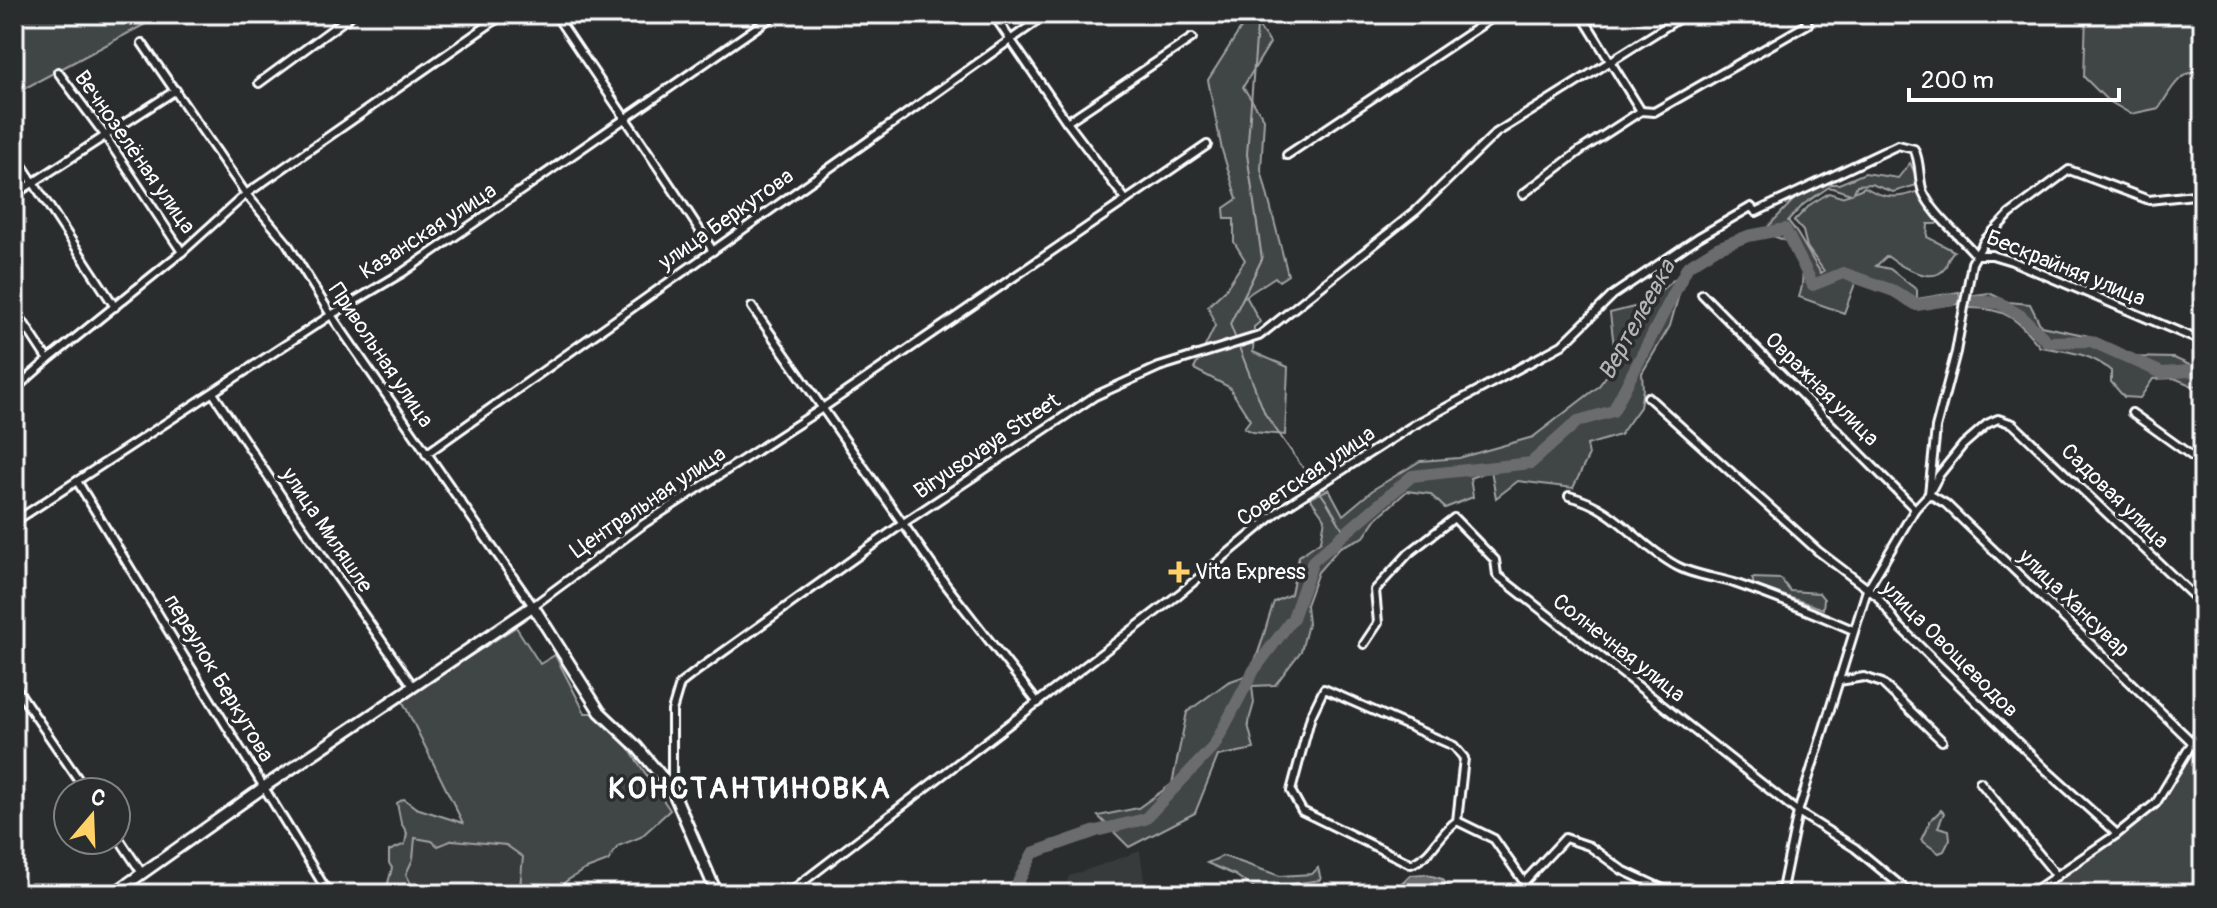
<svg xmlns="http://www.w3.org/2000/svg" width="2217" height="908" font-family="Pangolin,sans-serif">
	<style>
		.built { fill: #373a3b }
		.green { fill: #414445; stroke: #a0a2a2; stroke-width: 2; fill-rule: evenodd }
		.water { fill: #6a6c6d; stroke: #a6a7a7; stroke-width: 2 }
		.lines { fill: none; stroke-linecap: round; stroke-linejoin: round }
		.stream { stroke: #a6a7a7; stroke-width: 2 }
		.river { stroke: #6a6c6d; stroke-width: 12 }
		.street-casing { stroke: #fff; stroke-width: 12 }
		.secondary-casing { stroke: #fff; stroke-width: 15 }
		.street { stroke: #2a2d2e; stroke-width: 6 }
		.secondary { stroke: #2a2d2e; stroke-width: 9 }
		.poi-dot { fill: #ffd166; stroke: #2a2d2e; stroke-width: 3 }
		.labels { text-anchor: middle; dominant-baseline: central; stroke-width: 7; stroke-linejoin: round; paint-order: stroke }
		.street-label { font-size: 22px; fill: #fff; stroke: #2a2d2e }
		.poi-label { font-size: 22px; fill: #fff; stroke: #2a2d2e; text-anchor: start }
		.water-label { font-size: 24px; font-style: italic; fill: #b4b6b6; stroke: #2a2d2e }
		.district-label { font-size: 30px; font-weight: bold; letter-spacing: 2px; fill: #fff; stroke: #2a2d2e }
	</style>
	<rect width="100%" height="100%" fill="#2a2d2e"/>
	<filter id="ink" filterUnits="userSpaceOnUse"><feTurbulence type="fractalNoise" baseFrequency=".0125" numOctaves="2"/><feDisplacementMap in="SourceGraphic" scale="16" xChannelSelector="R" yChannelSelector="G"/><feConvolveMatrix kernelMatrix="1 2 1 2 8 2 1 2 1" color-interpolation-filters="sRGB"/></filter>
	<g filter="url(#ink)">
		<g class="built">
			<path d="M406,827L538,841L535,894H399Z"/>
			<path d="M1140,851L1146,894H1062L1069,876Z"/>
		</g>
		<g class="green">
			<path d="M14,14H164L14,94Z"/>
			<path d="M1250,14L1270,43L1243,87L1264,119L1261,170L1288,275L1279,281L1275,277L1246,296L1260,322L1254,327L1253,352L1288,367L1285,435L1253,432L1244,428L1250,420L1229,387L1194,369L1215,326L1208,306L1225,290L1245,260L1234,242V219H1225L1224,208L1237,199L1222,150L1208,80Z"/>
			<path d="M2086,14H2203V72C2180,68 2170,92 2159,108L2131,114L2107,100L2084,77Z"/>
			<path d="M1910,163L1920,184L1893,192L1871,184L1857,185L1854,192L1865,187C1884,199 1898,199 1919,191L1928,209L1941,219L1936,224H1928L1927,237L1954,251C1948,256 1948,262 1945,268C1933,286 1900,266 1887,256L1876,266L1890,269L1917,290V299L1959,292L1958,304L1915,308L1882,287L1856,281L1844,313L1799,297C1805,281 1804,253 1788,242C1781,238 1771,236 1763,232L1800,193L1823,184H1839L1865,173L1898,178ZM1829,187L1851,194L1841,197L1829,193L1811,204L1794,221L1803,231L1807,247L1824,271L1821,273C1811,259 1798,231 1788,221L1804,204Z"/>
			<path d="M1677,277L1681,287L1670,326L1642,373L1643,389L1640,407L1620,435L1587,445L1589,455L1573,488L1518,481L1496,498L1491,470L1470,478L1473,497L1445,508L1430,494L1407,491L1377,518L1364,537L1340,547L1318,572L1306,605L1308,624L1301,651L1275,685L1252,686L1254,703L1248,724L1254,749L1218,756L1195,813L1129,847L1098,816L1138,808L1172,784L1187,712L1228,682L1248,675C1261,653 1265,626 1274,602L1291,594L1299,556L1321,541L1325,519L1310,498L1329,489L1343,515L1374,489L1420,461L1459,458L1533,437L1598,387L1616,363L1610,313L1642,305Z"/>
			<path d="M1989,293L2008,302L2030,304L2041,326L2089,336L2127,357L2174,358L2203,371V385L2193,386L2174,378L2153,379L2140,398L2124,397L2111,382V371C2091,353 2066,351 2040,347C2017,319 2006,307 1967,308V296Z"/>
			<path d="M1752,578L1781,579L1790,591L1819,593L1824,599L1823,609L1754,585Z"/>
			<path d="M516,627L540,664L555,655L585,713H594L627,746L670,810L641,837L618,846L608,861L584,870L565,882L560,894H534L520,887L523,857L506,845L453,840L438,846L432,841L415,838L413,859L406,874L411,884L405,894H392L387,887L392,868L389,863V851L405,844L407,833L401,823L397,803L404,799L416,808L463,823L402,700Z"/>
			<path d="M2203,735V894H2032L2158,808Z"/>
			<path d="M1941,810L1944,813L1938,827L1949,830L1950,839L1944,851L1939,853L1921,840L1930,821Z"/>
			<path d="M1223,856L1280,876L1312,874L1318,868L1321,880L1255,889L1235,875L1207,863Z"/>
		</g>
		<path class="water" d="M1425,874L1442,879L1456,894H1390L1410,875Z"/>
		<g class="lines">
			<path class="stream" d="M1258,14L1247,154L1262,259L1230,324L1265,414L1327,502L1345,533"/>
			<g class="river">
				<path d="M1972,301L1999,303L2021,316L2048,342L2091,341L2162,373L2203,370"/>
				<path d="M1012,894L1033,853L1096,831L1145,819L1214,746L1254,670L1293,618L1313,561L1412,476L1531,463L1578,421L1613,411L1688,266L1717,248L1748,236L1785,229L1813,285L1843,273L1894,291L1917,305L1953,299"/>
			</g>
			<defs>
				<g id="street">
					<path d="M504,14L246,194L287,243L331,315L533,606L645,523L824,407L1207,145"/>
					<path d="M555,14C607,93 662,170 713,251"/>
					<path d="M993,14L1067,122L1126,200"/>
					<path d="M1581,14L1641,111"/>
					<path d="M1311,15L1312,14"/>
					<path d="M58,72L104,134L182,252"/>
					<path d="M259,83L353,14"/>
					<path d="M1067,122L1192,38"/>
					<path d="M14,153L115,307"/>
					<path d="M1287,155L1498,14"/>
					<path d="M1523,194L1581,150L1641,111L1654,112L1808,24L1803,14"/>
					<path d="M14,195L176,90"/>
					<path d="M1702,294L1915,509"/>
					<path d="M752,307L946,585L1038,703"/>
					<path d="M14,308L48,360"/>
					<path d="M14,390L48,360L182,252L246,194L142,43"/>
					<path d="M213,393L290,509L413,686"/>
					<path d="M1648,397L1818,551L1877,596L1899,626L2045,769L2117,834"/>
					<path d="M2132,413L2203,464"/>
					<path d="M426,454L1047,14"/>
					<path d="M77,481L329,894"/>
					<path d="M1569,496C1617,508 1635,543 1675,565C1692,575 1715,577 1734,583C1775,597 1814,613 1853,630"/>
					<path d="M14,522L331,315L402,273L776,14"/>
					<path d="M1364,644L1378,623L1375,590L1409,553L1454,518L1495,560L1497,575L1798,812L1855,848L1911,894"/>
					<path d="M1839,681L1864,677L1882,683L1942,741"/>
					<path d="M14,685L87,792"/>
					<path d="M1324,689L1454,746L1464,758L1457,821C1437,835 1435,854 1411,864L1302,811L1291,791L1311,716Z"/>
					<path d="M2192,742L1946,504L1929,494L1936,428L1956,352L1972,263L1985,240L2010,214L2069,170L2149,200L2203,194"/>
					<path d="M1980,782L2057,876"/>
					<path d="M672,786V711L680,684L698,670L905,522L1095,396L1159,367L1259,336L1416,211L1496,133L1686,14"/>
					<path d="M1457,821L1494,839L1524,882L1527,894"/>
					<path d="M116,834L142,873"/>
					<path d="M1524,882L1565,838L1589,846L1622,870L1674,894"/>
					<path d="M787,894L1179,594L1280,510L1412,426L1562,345L1613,295L1699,237L1751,207L1756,212L1898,145L1914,149C1921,162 1918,178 1923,192C1932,213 1961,237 1976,255H1992L2012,261L2203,342"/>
					<path d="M1762,894L1782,890"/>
					<path d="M1781,894L1798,812L1867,590L1915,509L1929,494L1939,475L1963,445L1987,424L1998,419L2013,424L2203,605"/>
					<path d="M2030,894L2117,834L2156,803L2203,725"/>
				</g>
				<path id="secondary" d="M113,894L264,787L533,606L600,712L637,747L672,789L717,894"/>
			</defs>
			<use href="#street" class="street-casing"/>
			<use href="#secondary" class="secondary-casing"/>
			<use href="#street" class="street"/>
			<use href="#secondary" class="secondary"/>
		</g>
	</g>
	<path class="poi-dot" d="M1175 560h8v8h8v8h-8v8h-8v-8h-8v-8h8z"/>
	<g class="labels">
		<g class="street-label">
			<text transform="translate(135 152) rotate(55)">Вечнозелёная улица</text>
			<text transform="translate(726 219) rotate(-35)">улица Беркутова</text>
			<text transform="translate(428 231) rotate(-33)">Казанская улица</text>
			<text transform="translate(2066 268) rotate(22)">Бескрайняя улица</text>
			<text transform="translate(381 355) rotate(56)">Привольная улица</text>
			<text transform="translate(1822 389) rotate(45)">Овражная улица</text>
			<text transform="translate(987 446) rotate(-34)">Biryusovaya Street</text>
			<text transform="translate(1306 476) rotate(-34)">Советская улица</text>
			<text transform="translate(2115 496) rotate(44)">Садовая улица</text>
			<text transform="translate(648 502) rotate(-34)">Центральная улица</text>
			<text transform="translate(327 530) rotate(56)">улица Миляшле</text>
			<text transform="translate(2074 603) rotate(44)">улица Хансувар</text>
			<text transform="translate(1619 648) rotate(38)">Солнечная улица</text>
			<text transform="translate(1950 649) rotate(45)">улица Овощеводов</text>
			<text transform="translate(219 678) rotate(59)">переулок Беркутова</text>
		</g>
		<g class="poi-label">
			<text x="1195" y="572">Vita Express</text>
		</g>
		<g class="water-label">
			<text transform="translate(1637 320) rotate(-61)">Вертелеевка</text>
		</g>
		<g class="district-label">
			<text x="750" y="788">КОНСТАНТИНОВКА</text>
		</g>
	</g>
	<rect width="2217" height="908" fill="none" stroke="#2a2d2e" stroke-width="48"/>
	<rect x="24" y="24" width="2169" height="860" fill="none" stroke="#fff" stroke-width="3" filter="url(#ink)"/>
	<g transform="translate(92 816) rotate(19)"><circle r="38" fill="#2a2d2e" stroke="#7f8182" stroke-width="2"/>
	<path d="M0-6L14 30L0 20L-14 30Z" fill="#ffd166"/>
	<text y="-12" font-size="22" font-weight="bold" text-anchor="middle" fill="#ffffff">С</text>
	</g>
	<path d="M1909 88v12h210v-12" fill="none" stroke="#ffffff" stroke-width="4"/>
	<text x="1921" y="88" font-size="24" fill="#ffffff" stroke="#2a2d2e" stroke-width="6" paint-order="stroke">200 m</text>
</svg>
